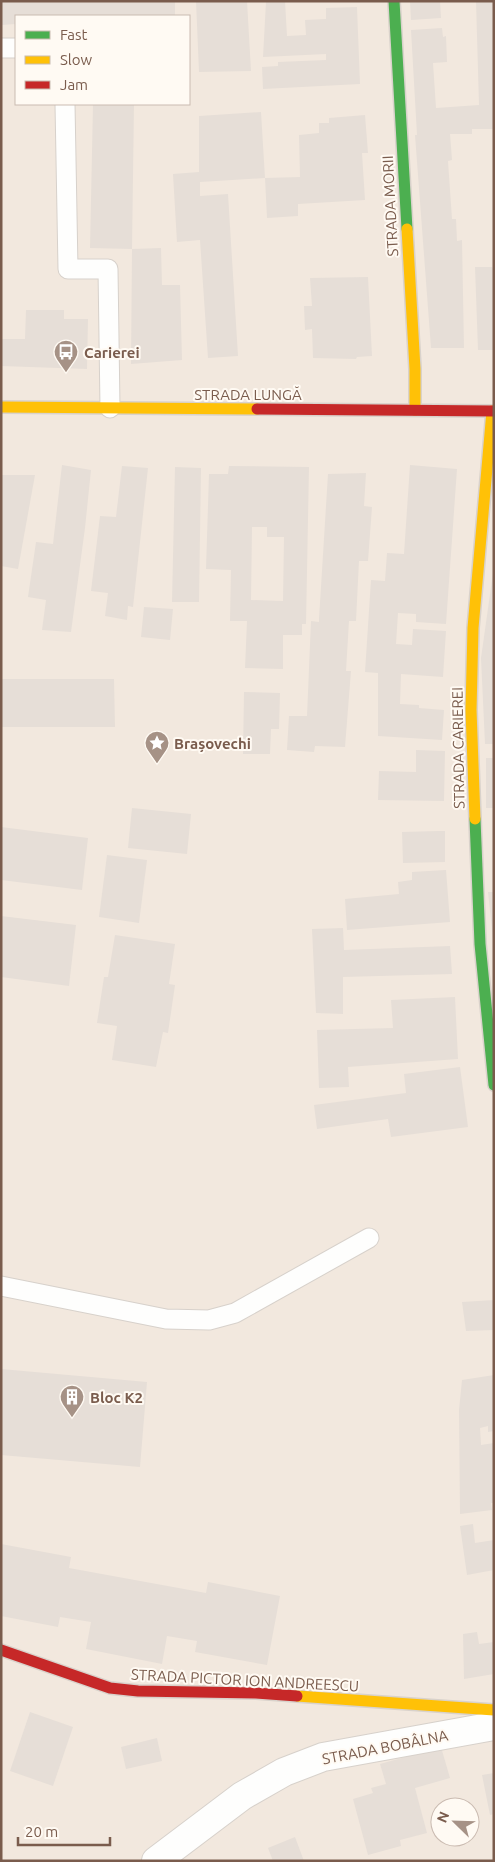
<svg xmlns="http://www.w3.org/2000/svg" width="495" height="1862" font-family="Ubuntu,sans-serif">
	<style>
		.residential { fill: #f2e8de; fill-rule: evenodd }
		.building { fill: #e6ded7; fill-rule: evenodd }
		.lines { fill: none; stroke-linecap: round; stroke-linejoin: round }
		.lane-casing { stroke: #d7d1cb; stroke-width: 21 }
		.street-casing { stroke: #d7d1cb; stroke-width: 30 }
		.fast-casing { stroke: #d9d2cb; stroke-width: 14 }
		.slow-casing { stroke: #d9d2cb; stroke-width: 14 }
		.jam-casing { stroke: #d9d2cb; stroke-width: 14 }
		.lane { stroke: #fefefd; stroke-width: 19 }
		.street { stroke: #fefefd; stroke-width: 28 }
		.fast { stroke: #4caf50; stroke-width: 11 }
		.slow { stroke: #ffc107; stroke-width: 11 }
		.jam { stroke: #c62828; stroke-width: 11 }
		.labels { text-anchor: middle; dominant-baseline: central; stroke-width: 4; stroke-linejoin: round; paint-order: stroke }
		.street-label { font-size: 15px; fill: #7a5c4d; stroke: #fffaf3 }
		.poi-label { font-size: 15px; font-weight: bold; fill: #7a5c4d; stroke: #fffaf3; text-anchor: start }
	</style>
	<rect width="100%" height="100%" fill="#f9f5f0"/>
	<path class="residential" d="M1,1H494V1861H1ZM16,16H189V104H16ZM440,1807H470V1837H440Z"/>
	<g class="building">
		<path d="M1,1H175V16H16V24L1,25Z"/>
		<path d="M196,1H247L251,71L199,72Z"/>
		<path d="M285,1L287,36L306,35L305,20L326,19V8L357,7L360,84L263,89L262,67L278,66V62L326,60V54L263,57L266,2Z"/>
		<path d="M410,1H440L441,18L411,20Z"/>
		<path d="M476,1H494V129H472V134H450L452,160L448,161L452,219H456L457,241L462,240L464,348H431L415,135H417L411,30L442,28L443,37L446,36L447,62L433,63L436,108L479,105Z"/>
		<path d="M93,104H134L132,249L90,248Z"/>
		<path d="M261,112L265,178L200,182V196L228,194L238,356L208,358L200,240L177,242L173,174L199,172V116Z"/>
		<path d="M365,115L368,153H362L365,200L298,204V216L267,218L265,178L300,177L299,135L319,133V123H329V118Z"/>
		<path d="M161,248L162,285H180L182,360L131,364L132,249Z"/>
		<path d="M475,267H492L494,269V350H478Z"/>
		<path d="M368,277L372,356L357,357L356,359L313,358L312,329L305,330L304,306H312L310,278Z"/>
		<path d="M26,310H64V319H88L87,369L1,366V339H25Z"/>
		<path d="M62,465L91,470L85,528L71,632L42,630L46,600L28,597L36,542L53,544Z"/>
		<path d="M410,465L457,469L446,624L416,622V614L398,613L396,644L412,645L413,629L446,631L443,677L401,674L400,704L419,705V708L444,710L442,740L378,736V673L365,672L371,580L385,581L387,553L404,554Z"/>
		<path d="M122,466L148,468L133,607L128,606L127,620L105,616L108,593L91,591L100,516L116,517Z"/>
		<path d="M229,466L309,467L306,624H302V635H283V669L245,668L247,621H230L231,570L206,569L209,474H228ZM252,527H267V537H284L283,601L251,600Z"/>
		<path d="M175,467L201,468L199,602H172Z"/>
		<path d="M366,473L364,506L372,507L368,561H359L356,621H349L346,671H351L345,747L315,746L314,752L287,750L289,716H307L311,621L319,622V619L328,474Z"/>
		<path d="M2,475H35L18,569L1,566Z"/>
		<path d="M493,573L494,744H485L481,658Z"/>
		<path d="M144,607L173,609L170,640L141,637Z"/>
		<path d="M1,679H114L115,727H1Z"/>
		<path d="M244,692L280,693L279,729H271L270,754H243Z"/>
		<path d="M416,750L445,751L444,801L378,800L379,771L416,772Z"/>
		<rect x="486" y="758" width="8" height="50"/>
		<path d="M132,808L191,814L187,854L128,848Z"/>
		<path d="M1,827L88,838L82,890L1,880Z"/>
		<path d="M438,831H445V862L403,863L402,832Z"/>
		<path d="M107,855L147,860L139,923L99,917Z"/>
		<path d="M446,870L450,922L347,930L345,899L399,894L398,882L412,880V872Z"/>
		<path d="M488,892H494V949Z"/>
		<path d="M1,916L76,925L69,986L1,977Z"/>
		<path d="M343,928L344,950L450,946L452,974L343,977V1014L316,1013L312,929Z"/>
		<path d="M115,935L175,944L169,984L175,985L168,1033L163,1032L156,1067L112,1060L117,1026L97,1023L104,977H108Z"/>
		<path d="M455,997L458,1059L348,1067L349,1087L319,1088L317,1030L393,1028L391,1000Z"/>
		<path d="M460,1067L468,1127L391,1137L388,1119L317,1129L314,1105L406,1093L404,1074Z"/>
		<path d="M494,1300V1330L466,1331L462,1302Z"/>
		<path d="M1,1369L147,1382L140,1467L1,1455Z"/>
		<path d="M494,1375V1431L488,1432V1426L480,1428L481,1445L494,1443V1503H491L492,1510L460,1514L459,1410L462,1380Z"/>
		<path d="M473,1524L475,1543L494,1540V1570L467,1575L460,1526Z"/>
		<path d="M1,1544L71,1557L69,1568L206,1593L208,1582L280,1596L267,1665L195,1652L197,1641L167,1636L162,1664L86,1649L91,1622L60,1617L58,1627L1,1616Z"/>
		<path d="M477,1632L479,1644L494,1642V1674L464,1679L463,1634Z"/>
		<path d="M30,1712L73,1727L53,1786L10,1771Z"/>
		<path d="M157,1738L162,1761L126,1769L121,1747Z"/>
		<path d="M441,1747L450,1778L415,1788L427,1833L400,1840L401,1846L368,1855L353,1799L373,1793L371,1788L386,1784L380,1764Z"/>
		<path d="M494,1773V1814L490,1815L482,1775Z"/>
		<path d="M295,1837L304,1861H273L268,1848Z"/>
	</g>
	<g class="lines">
		<defs>
			<g id="lane">
				<path d="M1,48H16"/>
				<path d="M65,104L68,269H108L110,408"/>
				<path d="M1,1286L166,1319L209,1320L235,1313L369,1238"/>
			</g>
			<path id="street" d="M156,1861L242,1796L284,1772L323,1757L494,1726"/>
			<g id="fast">
				<path d="M394,1L407,229"/>
				<path d="M475,819L480,944L494,1085"/>
			</g>
			<g id="slow">
				<path d="M407,229L415,369V410"/>
				<path d="M1,407L257,409"/>
				<path d="M475,819L471,710L473,628L492,411"/>
				<path d="M297,1696L494,1710"/>
			</g>
			<g id="jam">
				<path d="M257,409L494,411"/>
				<path d="M1,1650L110,1688L138,1691L256,1693L297,1696"/>
			</g>
		</defs>
		<use href="#lane" class="lane-casing"/>
		<use href="#street" class="street-casing"/>
		<use href="#fast" class="fast-casing"/>
		<use href="#slow" class="slow-casing"/>
		<use href="#jam" class="jam-casing"/>
		<use href="#lane" class="lane"/>
		<use href="#street" class="street"/>
		<use href="#fast" class="fast"/>
		<use href="#slow" class="slow"/>
		<use href="#jam" class="jam"/>
	</g>
	<defs>
		<symbol id="bus-pin" viewBox="-11 -11 22 30"><path d="M0 17L-7.5 6A9.5 9.5 0 1 1 7.5 6Z" fill="#a69286" stroke="#fffaf3"/><path d="M-5-6H5V4H4V6H2V4H-2V6H-4V4H-5ZM-3.5-4V0h7V-4ZM-3.5 1.2v1.5H-2V1.2ZM2 1.2v1.5H3.5V1.2Z" fill="#fff"/></symbol>
		<symbol id="sight-pin" viewBox="-11 -11 22 30"><path d="M0 17L-7.5 6A9.5 9.5 0 1 1 7.5 6Z" fill="#a69286" stroke="#fffaf3"/><path d="M0-6L1.8-2.2L6-1.7L2.9 1.2L3.7 5.4L0 3.3L-3.7 5.4L-2.9 1.2L-6-1.7L-1.8-2.2Z" fill="#fff"/></symbol>
		<symbol id="building-pin" viewBox="-11 -11 22 30"><path d="M0 17L-7.5 6A9.5 9.5 0 1 1 7.5 6Z" fill="#a69286" stroke="#fffaf3"/><path d="M-4-6H4V6H1V3H-1V6H-4ZM-2.5-4.3h1.7v1.8h-1.7ZM.8-4.3h1.7v1.8H.8ZM-2.5-1h1.7V.8h-1.7ZM.8-1h1.7V.8H.8Z" fill="#fff"/></symbol>
	</defs>
	<g fill-rule="evenodd">
		<use href="#bus-pin" x="52" y="338" width="28" height="38"/>
		<use href="#sight-pin" x="143" y="729" width="28" height="38"/>
		<use href="#building-pin" x="58" y="1383" width="28" height="38"/>
	</g>
	<g class="labels">
		<g class="street-label">
			<text transform="translate(390 206) rotate(-93)">STRADA MORII</text>
			<text x="248" y="394">STRADA LUNGĂ</text>
			<text transform="translate(458 748) rotate(-91)">STRADA CARIEREI</text>
			<text transform="translate(245 1680) rotate(3)">STRADA PICTOR ION ANDREESCU</text>
			<text transform="translate(385 1747) rotate(-11)">STRADA BOBÂLNA</text>
		</g>
		<g class="poi-label">
			<text x="84" y="352">Carierei</text>
			<text x="174" y="743">Brașovechi</text>
			<text x="90" y="1397">Bloc K2</text>
		</g>
	</g>
	<rect width="495" height="1862" fill="none" stroke="#7a5c4d" stroke-width="5"/>
	<rect x="15" y="15" width="175" height="90" fill="#fffaf3" stroke="#cabbb1"/>
	<rect x="25" y="31" width="25" height="8" fill="#4caf50" stroke="#cabbb1"/>
	<text x="60" y="40" font-size="15" fill="#7a5c4d">Fast</text>
	<rect x="25" y="56" width="25" height="8" fill="#ffc107" stroke="#cabbb1"/>
	<text x="60" y="65" font-size="15" fill="#7a5c4d">Slow</text>
	<rect x="25" y="81" width="25" height="8" fill="#c62828" stroke="#cabbb1"/>
	<text x="60" y="90" font-size="15" fill="#7a5c4d">Jam</text>
	<g transform="translate(455 1822) rotate(293)"><circle r="24" fill="#fffaf3" stroke="#cabbb1"/>
	<path d="M0-4L9 19L0 12L-9 19Z" fill="#a69286"/>
	<text y="-8" font-size="14" font-weight="bold" text-anchor="middle" fill="#7a5c4d">N</text>
	</g>
	<path d="M18 1837v8h92v-8" fill="none" stroke="#7a5c4d" stroke-width="2.5"/>
	<text x="25" y="1837" font-size="15" fill="#7a5c4d" stroke="#fffaf3" stroke-width="4" paint-order="stroke">20 m</text>
</svg>
